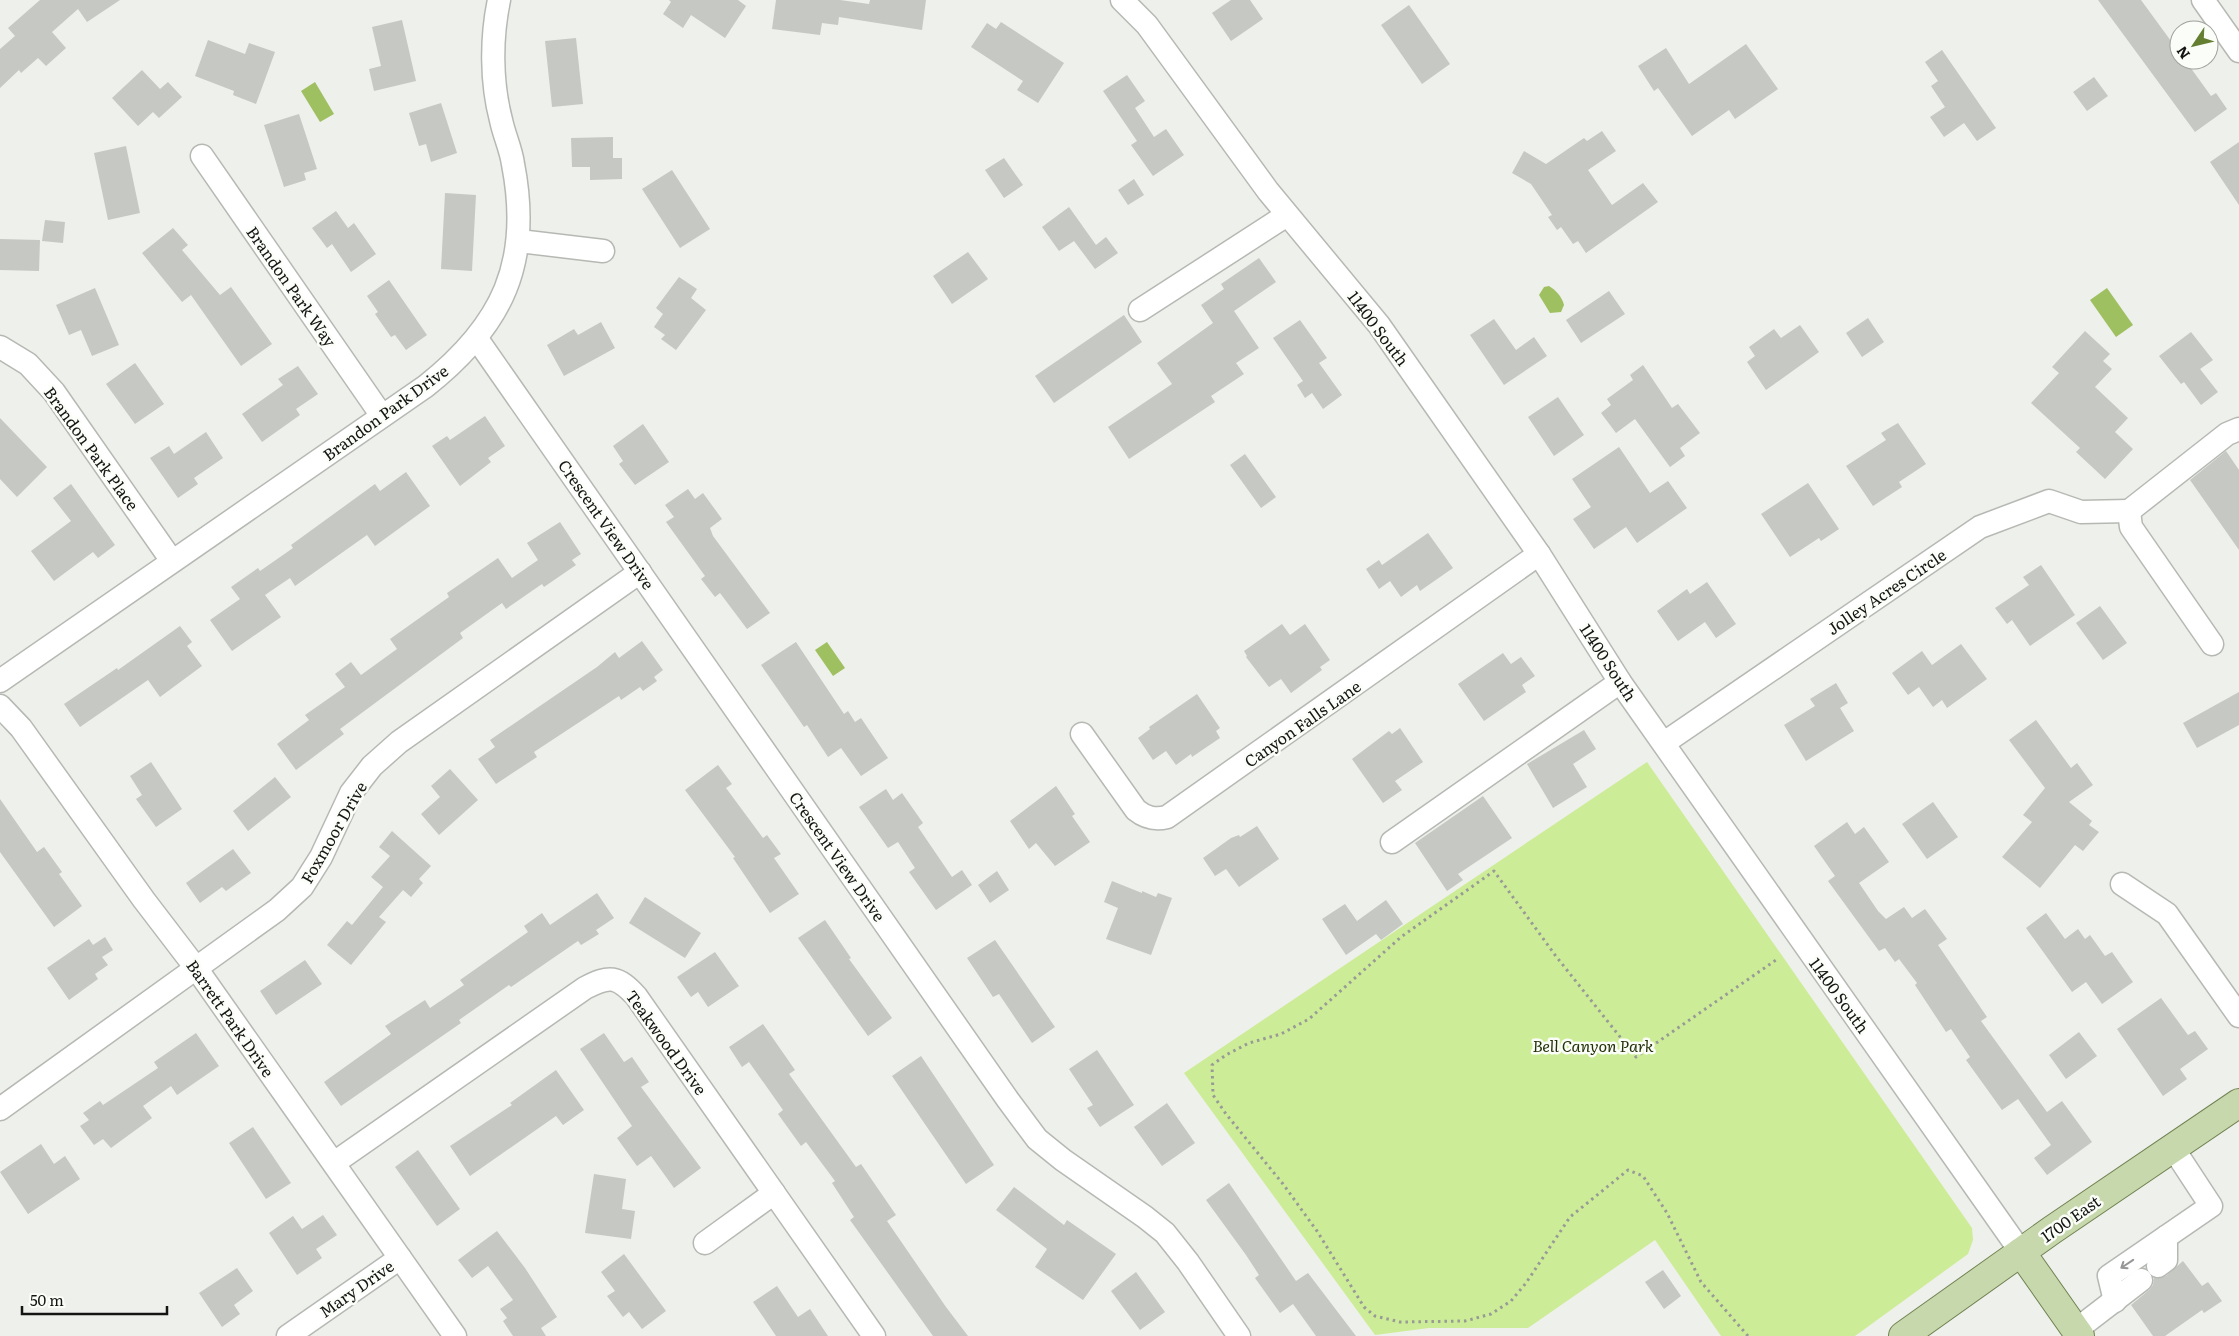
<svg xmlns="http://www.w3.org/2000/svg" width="2239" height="1336" font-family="Literata,serif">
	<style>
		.green { fill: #cdec97 }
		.water { fill: #9fc061 }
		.building { fill: #c6c8c3 }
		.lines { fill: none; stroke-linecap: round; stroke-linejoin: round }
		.minor-casing { stroke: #b6b9b3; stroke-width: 25 }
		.major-casing { stroke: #728353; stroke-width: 30 }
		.path { stroke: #989a96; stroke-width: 3; stroke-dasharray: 2.5 4; stroke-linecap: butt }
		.minor { stroke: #fff; stroke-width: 22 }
		.major { stroke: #c8d8ad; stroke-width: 28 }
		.oneway { stroke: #959695 }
		.labels { text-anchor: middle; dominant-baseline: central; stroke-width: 5; stroke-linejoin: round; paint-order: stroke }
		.street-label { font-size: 16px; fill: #141513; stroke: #fbfef8 }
		.park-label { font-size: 16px; font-style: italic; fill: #243108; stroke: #fbfef8 }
	</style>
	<rect width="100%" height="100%" fill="#eef0eb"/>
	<path class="green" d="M1647,762L1972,1228L1973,1240L1968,1254L1855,1336H1721L1655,1240L1528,1328H1429L1375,1335L1184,1073Z"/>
	<g class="water">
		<path d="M315,82L334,114L320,122L301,91Z"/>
		<path d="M1549,286C1556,290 1562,297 1564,305L1561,312L1550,313L1539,295L1544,287Z"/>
		<path d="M2107,288L2133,325L2116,337L2090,300Z"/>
		<path d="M827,642L845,668L833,676L815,650Z"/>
	</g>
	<g class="building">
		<path d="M40,0H120L87,22L78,9L52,32L66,48L46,66L38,58L21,73L19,70L0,88V49L15,36L8,28Z"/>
		<path d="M669,0H738L746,6L725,38L691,15L683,28L663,14L671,2Z"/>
		<path d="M776,0H840L869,4L870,0H926L922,30L839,17L838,25L822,23L820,35L772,29Z"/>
		<path d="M1231,0H1250L1263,19L1231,41L1212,13Z"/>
		<path d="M2098,0H2141L2179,52V60H2185L2211,96L2216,93L2227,109L2195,132Z"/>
		<path d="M1409,5L1450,64L1422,84L1381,25Z"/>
		<path d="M402,20L416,81L374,91L369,69L381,66L372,27Z"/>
		<path d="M1001,22L1064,63L1038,103L1017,90L1023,81L971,47L987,23L996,29Z"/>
		<path d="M576,38L583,104L552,107L545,41Z"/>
		<path d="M208,40L245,54L249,43L275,52L256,104L233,95L234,91L195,76Z"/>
		<path d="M1746,44L1778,89L1735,119L1729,110L1692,136L1658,88L1654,91L1638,66L1666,48L1689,84Z"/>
		<path d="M1942,50L1996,128L1977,141L1964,123L1944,137L1930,117L1945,107L1931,86L1938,81L1925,62Z"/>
		<path d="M142,70L160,89L168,82L182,97L159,118L153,112L138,126L112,98Z"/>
		<path d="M1127,75L1145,101L1135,108L1154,137L1166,129L1184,155L1153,176L1131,145L1137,141L1103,91Z"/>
		<path d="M2094,77L2108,96L2087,111L2073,92Z"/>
		<path d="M441,103L457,153L431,162L426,144L419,146L409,113Z"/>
		<path d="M299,114L317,169L304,173L306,180L284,187L264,125Z"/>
		<path d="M1602,131L1616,151L1588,170L1612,205L1643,183L1658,202L1586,253L1578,241L1573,244L1561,227L1557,230L1548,217L1552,215L1531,184L1512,173L1524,151L1546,164L1584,138L1587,141Z"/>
		<path d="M613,137V158H622V179L590,180V167H572L571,138Z"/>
		<path d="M2239,142V205L2210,162Z"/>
		<path d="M126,146L140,213L108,220L94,153Z"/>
		<path d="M1004,158L1023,185L1004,198L985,170Z"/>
		<path d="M672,170L710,229L680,248L642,189Z"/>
		<path d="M1134,179L1144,195L1128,205L1118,190Z"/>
		<path d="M445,193L476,195L472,271L441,269Z"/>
		<path d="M1069,207L1096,245L1106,237L1118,253L1095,269L1074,241L1059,251L1042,227Z"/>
		<path d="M336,211L348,228L354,223L376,254L351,272L332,244L327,248L312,228Z"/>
		<path d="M45,220L65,222L63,243L42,241Z"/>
		<path d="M173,228L188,245L182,250L220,295L231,287L272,344L241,366L191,295L182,302L142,253Z"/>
		<path d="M0,239L40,240L39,271L0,270Z"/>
		<path d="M968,252L988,279L952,304L933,276Z"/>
		<path d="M1259,258L1276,282L1234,311L1259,348L1236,363L1244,374L1211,396L1215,402L1129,459L1108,427L1172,384L1157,363L1213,323L1201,305L1224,289L1221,284Z"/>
		<path d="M679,277L697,289L691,298L706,310L676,350L661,339L665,335L654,327L663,314L656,308Z"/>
		<path d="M389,280L427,335L406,350L395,335L391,337L375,314L378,312L367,296Z"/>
		<path d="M95,288L119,345L92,356L81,330L69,335L56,305Z"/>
		<path d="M1609,291L1625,314L1581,343L1566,320Z"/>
		<path d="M1124,315L1142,342L1054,403L1035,376Z"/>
		<path d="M1868,318L1884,342L1862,357L1846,333Z"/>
		<path d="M1494,319L1516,350L1534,337L1547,356L1504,385L1470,335Z"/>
		<path d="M1300,320L1327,358L1319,363L1342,395L1323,409L1312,393L1305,398L1297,385L1303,381L1273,338Z"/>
		<path d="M601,322L615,348L564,376L547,345L574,329L578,335Z"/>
		<path d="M1800,325L1819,352L1766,390L1747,362L1755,356L1749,347L1774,329L1781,338Z"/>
		<path d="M2085,331L2110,354L2103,361L2112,369L2095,387L2128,418L2115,432L2133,449L2105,479L2076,452L2080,448L2031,403L2059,373L2052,367Z"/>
		<path d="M2191,332L2213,360L2200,369L2218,392L2201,405L2184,382L2181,384L2159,356Z"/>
		<path d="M135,363L164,404L135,424L106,384Z"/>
		<path d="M1643,365L1672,408L1678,404L1700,433L1680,448L1685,456L1670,467L1635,419L1616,433L1601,413L1611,405L1607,399L1633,380L1630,375Z"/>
		<path d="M298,366L318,394L296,409L300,415L262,442L242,414L283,385L278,379Z"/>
		<path d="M1558,397L1584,435L1554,456L1528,417Z"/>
		<path d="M485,416L505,446L488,458L491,462L460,486L432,446L447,436L450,440Z"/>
		<path d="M0,418L47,467L17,497L0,479Z"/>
		<path d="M1898,423L1926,464L1899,482L1902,487L1873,506L1846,466L1886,440L1881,433Z"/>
		<path d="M643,424L669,462L635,485L619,464L623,461L613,446Z"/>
		<path d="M206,432L223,458L194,478L198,484L178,498L150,458L169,446L174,454Z"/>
		<path d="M1619,447L1650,493L1668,481L1687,508L1637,543L1626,527L1594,549L1573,519L1591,507L1572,479Z"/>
		<path d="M2226,451L2239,470V550L2190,480Z"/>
		<path d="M1245,454L1276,497L1261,508L1230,465Z"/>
		<path d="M406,472L430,506L375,546L367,535L295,586L290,578L265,595L281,617L232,651L210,620L240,599L231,587L258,568L260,571L293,548L291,545L375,484L380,491Z"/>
		<path d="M1808,483L1839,529L1821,541L1819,538L1790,557L1761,514Z"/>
		<path d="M71,484L115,545L98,558L93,552L54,581L31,551L71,521L53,498Z"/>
		<path d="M688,489L695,499L703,493L722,519L710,528L713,536L770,613L747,629L720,593L715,597L701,579L705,576L666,522L674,517L665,505Z"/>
		<path d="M560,522L581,554L572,560L576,565L544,587L542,584L506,609L502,603L460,633L463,638L340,729L344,734L296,770L277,744L309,720L305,715L345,687L335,674L351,662L361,675L397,649L390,639L449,597L447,593L498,558L512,578L538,560L527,543Z"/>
		<path d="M1428,533L1453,568L1420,591L1417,585L1401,597L1390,581L1379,589L1366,569L1379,560L1382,565Z"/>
		<path d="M2041,565L2075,615L2030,646L2012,620L2007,624L1995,608L2029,585L2023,577Z"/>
		<path d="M1707,582L1736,624L1716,638L1705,622L1678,641L1657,611L1687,589L1690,594Z"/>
		<path d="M2100,606L2127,643L2103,660L2076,623Z"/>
		<path d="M1282,624L1290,635L1305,624L1330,660L1320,667L1322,670L1291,693L1281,679L1269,687L1246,657L1247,656L1244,651Z"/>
		<path d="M180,626L192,642L187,646L202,666L160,697L148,680L80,727L64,704L117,668L118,670Z"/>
		<path d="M642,641L663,670L654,677L657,681L643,691L640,687L621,700L619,696L534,752L537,757L496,784L478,759L495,747L490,740L597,667L615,652L619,658Z"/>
		<path d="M796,642L844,714L848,711L855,722L861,718L888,758L861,776L841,748L828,757L807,725L804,727L761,665Z"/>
		<path d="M1961,644L1987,679L1947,708L1942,700L1933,707L1919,687L1908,695L1892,673L1922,651L1932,665Z"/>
		<path d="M1503,653L1511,664L1521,657L1535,676L1522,685L1526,692L1484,721L1458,684Z"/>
		<path d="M1836,683L1848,703L1840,708L1854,731L1806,761L1784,725L1815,706L1810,699Z"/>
		<path d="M2239,692V725L2197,748L2183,723Z"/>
		<path d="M1197,694L1220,728L1216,731L1220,738L1192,757L1191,754L1176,765L1166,751L1153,760L1138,738L1150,729L1149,727Z"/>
		<path d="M2036,720L2071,768L2077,763L2093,785L2069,802L2092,821L2089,825L2099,832L2083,851L2075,845L2040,888L2002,857L2032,822L2023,815L2045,788L2009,740Z"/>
		<path d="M1400,728L1423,762L1395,781L1402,790L1383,803L1352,759L1389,731L1392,734Z"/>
		<path d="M1584,730L1596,749L1573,764L1587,787L1553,808L1527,764Z"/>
		<path d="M151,762L182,809L156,827L136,799L142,795L130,776Z"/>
		<path d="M718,765L732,784L726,788L763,838L767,835L781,854L774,858L799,894L770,913L733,858L735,857L685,790Z"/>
		<path d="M450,769L478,800L439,835L421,814L440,797L431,786Z"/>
		<path d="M275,777L291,797L248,831L233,811Z"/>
		<path d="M1056,786L1075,814L1072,816L1090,842L1055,866L1036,843L1029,849L1010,821Z"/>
		<path d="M886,789L893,800L902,793L923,823L918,827L952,877L962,870L972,885L936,910L909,872L915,868L898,842L888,848L859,807Z"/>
		<path d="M1483,796L1512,838L1458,874L1463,880L1447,891L1415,843Z"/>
		<path d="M0,799L37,852L44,847L62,872L59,874L82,906L54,927L0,852Z"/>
		<path d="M1933,802L1958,837L1927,859L1902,824Z"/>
		<path d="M1847,822L1855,834L1864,827L1889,862L1859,883L1878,911L1886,919L1904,907L1912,918L1925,909L1947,939L1938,945L1987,1017L1981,1021L2047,1112L2062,1101L2092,1142L2047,1175L2034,1158L2051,1145L2018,1099L2002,1110L1966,1060L1970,1057L1951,1029L1946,1032L1915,985L1917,983L1899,959L1895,962L1885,948L1879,951L1828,881L1835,876L1814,846Z"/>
		<path d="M1257,826L1279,859L1239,887L1226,869L1215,876L1203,858L1231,838L1239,835L1240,837Z"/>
		<path d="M392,831L431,866L419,879L423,883L411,897L403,890L379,917L386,922L351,965L327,945L347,921L352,925L383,887L371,877L390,856L379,847Z"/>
		<path d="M233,849L251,873L226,891L222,887L200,903L186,883Z"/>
		<path d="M997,871L1009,890L990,903L978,885Z"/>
		<path d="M1112,881L1142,893V891L1156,897L1158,893L1172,898L1151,955L1106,939L1118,908L1104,902Z"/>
		<path d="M597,893L614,918L596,930L599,934L581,945L578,941L511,987L509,985L459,1020L461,1023L341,1106L324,1082L391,1034L385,1026L425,1000L430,1008L464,985L460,980L528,932L524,926L542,913L550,925Z"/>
		<path d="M645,897L701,933L685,958L629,923Z"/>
		<path d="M1386,900L1403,924L1381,940L1376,934L1346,955L1322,919L1345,904L1357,921Z"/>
		<path d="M2046,913L2065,939L2078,929L2085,939L2090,935L2105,956L2112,952L2133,982L2102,1004L2086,982L2072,992L2026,928Z"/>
		<path d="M825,920L851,958L849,959L892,1018L868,1036L798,938Z"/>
		<path d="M105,937L113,950L102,957L108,965L95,974L98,979L69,1000L47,968L89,939L93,945Z"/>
		<path d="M995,940L1055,1027L1032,1043L999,994L993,997L967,958Z"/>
		<path d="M715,952L739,986L708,1007L698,992L691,997L677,977Z"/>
		<path d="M305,960L322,984L276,1015L260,991Z"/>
		<path d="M2161,998L2188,1035L2195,1031L2208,1049L2180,1069L2187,1079L2163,1096L2117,1029Z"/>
		<path d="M763,1024L795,1070L789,1074L856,1167L861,1164L896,1215L887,1221L946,1307L968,1336H933L850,1220L854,1217L832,1183L835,1181L806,1142L801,1146L778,1114L783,1110L749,1062L742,1067L729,1047Z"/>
		<path d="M2079,1032L2097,1056L2066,1079L2049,1055Z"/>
		<path d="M196,1033L219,1066L177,1095L171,1086L143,1106L152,1118L111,1148L103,1139L94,1145L80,1126L89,1120L83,1113L100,1101L103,1105L158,1068L154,1062Z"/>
		<path d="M604,1033L624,1062L632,1057L649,1082L641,1087L701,1168L674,1188L651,1156L637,1166L617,1138L632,1126L580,1049Z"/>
		<path d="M1097,1050L1134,1105L1100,1127L1087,1108L1093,1105L1069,1069Z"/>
		<path d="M921,1056L994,1165L966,1184L892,1076Z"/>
		<path d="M556,1070L584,1110L563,1125L556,1116L470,1176L450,1146L512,1105L510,1103Z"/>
		<path d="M1167,1103L1195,1143L1162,1166L1134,1127Z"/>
		<path d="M253,1127L291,1183L266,1199L229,1143Z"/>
		<path d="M41,1144L54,1164L65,1156L80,1179L28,1214L0,1172Z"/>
		<path d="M418,1150L460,1209L437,1226L395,1167Z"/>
		<path d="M594,1174L626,1179L622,1209L635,1211L631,1239L585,1233Z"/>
		<path d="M1229,1183L1296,1281L1308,1273L1356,1336H1316L1293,1304L1280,1313L1255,1278L1259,1275L1246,1255L1206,1200Z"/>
		<path d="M1014,1187L1064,1225L1067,1220L1116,1254L1083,1300L1035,1267L1047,1249L996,1210Z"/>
		<path d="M323,1215L337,1235L316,1249L322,1258L297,1275L269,1233L293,1216L302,1229Z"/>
		<path d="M497,1231L525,1268L557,1317L541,1328L546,1336H513L503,1321L507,1318L500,1309L513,1300L488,1266L472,1278L458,1260Z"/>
		<path d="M624,1254L666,1311L642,1329L629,1312L623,1317L607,1296L615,1291L601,1272Z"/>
		<path d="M2183,1261L2202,1286L2208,1282L2222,1301L2204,1313L2202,1310L2165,1336H2153L2131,1305L2149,1290L2153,1285L2154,1278L2166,1276Z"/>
		<path d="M237,1268L253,1291L234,1305L240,1314L222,1327L199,1293Z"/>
		<path d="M1663,1270L1681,1296L1664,1309L1645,1282Z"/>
		<path d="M1136,1272L1165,1312L1140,1330L1111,1291Z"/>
		<path d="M777,1286L798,1317L810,1309L828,1336H776L753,1302Z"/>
	</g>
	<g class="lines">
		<defs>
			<g id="minor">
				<path d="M1122,0L1147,25L1268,191L1379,325L1539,554L1620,682L2021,1252"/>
				<path d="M2203,0L2239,51"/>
				<path d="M202,156L382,416"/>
				<path d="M519,241L603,251"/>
				<path d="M1140,310L1287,215"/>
				<path d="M477,339L1008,1100L1037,1139L1063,1160L1145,1217L1165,1233L1188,1262L1239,1336"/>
				<path d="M0,347L28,364L54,392L172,561"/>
				<path d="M2129,511L2131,527L2212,644"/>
				<path d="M2129,511L2227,434L2239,429"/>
				<path d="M0,681L426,386C503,325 532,262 513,164C511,149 504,135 501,120C491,82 491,38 499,0"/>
				<path d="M0,706L21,728L144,900L196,968L455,1336"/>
				<path d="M1082,734L1136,810C1146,818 1155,820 1167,817L1539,554"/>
				<path d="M1664,743L1980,527L2049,501L2081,512L2129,511"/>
				<path d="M1392,842L1620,682"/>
				<path d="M2122,884L2167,914L2239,1016"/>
				<path d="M0,1109L277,910L302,887L321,857L351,793L372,766L399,742L640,572"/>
				<path d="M334,1163L585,988C610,975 617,976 636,996L874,1336"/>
				<path d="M705,1243L774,1193"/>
				<path d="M2158,1266L2166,1260V1237"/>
				<path d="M2115,1301L2109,1276L2211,1206L2173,1148"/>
				<path d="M2076,1330L2141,1280"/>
				<path d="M288,1336L400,1258"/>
			</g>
			<g id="major">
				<path d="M2021,1252L2080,1336"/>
				<path d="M1903,1336L2052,1230L2239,1103"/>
			</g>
		</defs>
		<use href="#minor" class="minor-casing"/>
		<use href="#major" class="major-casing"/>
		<path class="path" d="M1748,1336L1701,1282L1667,1213L1643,1176L1628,1170L1570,1217L1526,1283L1511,1301L1491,1314L1465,1321L1400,1322L1375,1316L1364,1307L1317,1231L1283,1184L1226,1114L1213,1095L1212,1065L1226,1055L1249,1043L1281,1034L1309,1019L1401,937L1494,871L1555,955L1636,1057L1776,960"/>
		<use href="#minor" class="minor"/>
		<use href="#major" class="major"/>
	</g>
	<defs><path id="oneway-shaft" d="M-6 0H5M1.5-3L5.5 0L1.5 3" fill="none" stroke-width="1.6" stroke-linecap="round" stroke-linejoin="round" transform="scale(1.25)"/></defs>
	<use class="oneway" href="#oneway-shaft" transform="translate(2127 1264) rotate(146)"/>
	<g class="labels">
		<g class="street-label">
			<text transform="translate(292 286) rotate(55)">Brandon Park Way</text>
			<text transform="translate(1379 328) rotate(53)">11400 South</text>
			<text transform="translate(385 412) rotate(-36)">Brandon Park Drive</text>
			<text transform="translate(92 448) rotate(54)">Brandon Park Place</text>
			<text transform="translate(607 524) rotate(55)">Crescent View Drive</text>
			<text transform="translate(1886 591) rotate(-34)">Jolley Acres Circle</text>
			<text transform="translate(1609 662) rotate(57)">11400 South</text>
			<text transform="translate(1302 723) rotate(-35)">Canyon Falls Lane</text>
			<text transform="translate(333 832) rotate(-60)">Foxmoor Drive</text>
			<text transform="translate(838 856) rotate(55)">Crescent View Drive</text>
			<text transform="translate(1840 995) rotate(54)">11400 South</text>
			<text transform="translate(231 1018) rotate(55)">Barrett Park Drive</text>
			<text transform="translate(667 1042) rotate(54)">Teakwood Drive</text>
			<text transform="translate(2070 1218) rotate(-35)">1700 East</text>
			<text transform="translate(356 1288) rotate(-35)">Mary Drive</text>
		</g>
		<g class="park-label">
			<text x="1593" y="1045">Bell Canyon Park</text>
		</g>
	</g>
	<g transform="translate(2194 45) rotate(235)"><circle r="24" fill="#fbfef8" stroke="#9fa19c"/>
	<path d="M0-4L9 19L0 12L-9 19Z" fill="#657f32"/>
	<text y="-8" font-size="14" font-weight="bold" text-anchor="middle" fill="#141513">N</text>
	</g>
	<path d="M22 1306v8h145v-8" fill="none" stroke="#141513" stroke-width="2.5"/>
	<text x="30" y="1306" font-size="15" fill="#141513" stroke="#fbfef8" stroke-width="4" paint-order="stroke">50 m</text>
</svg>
